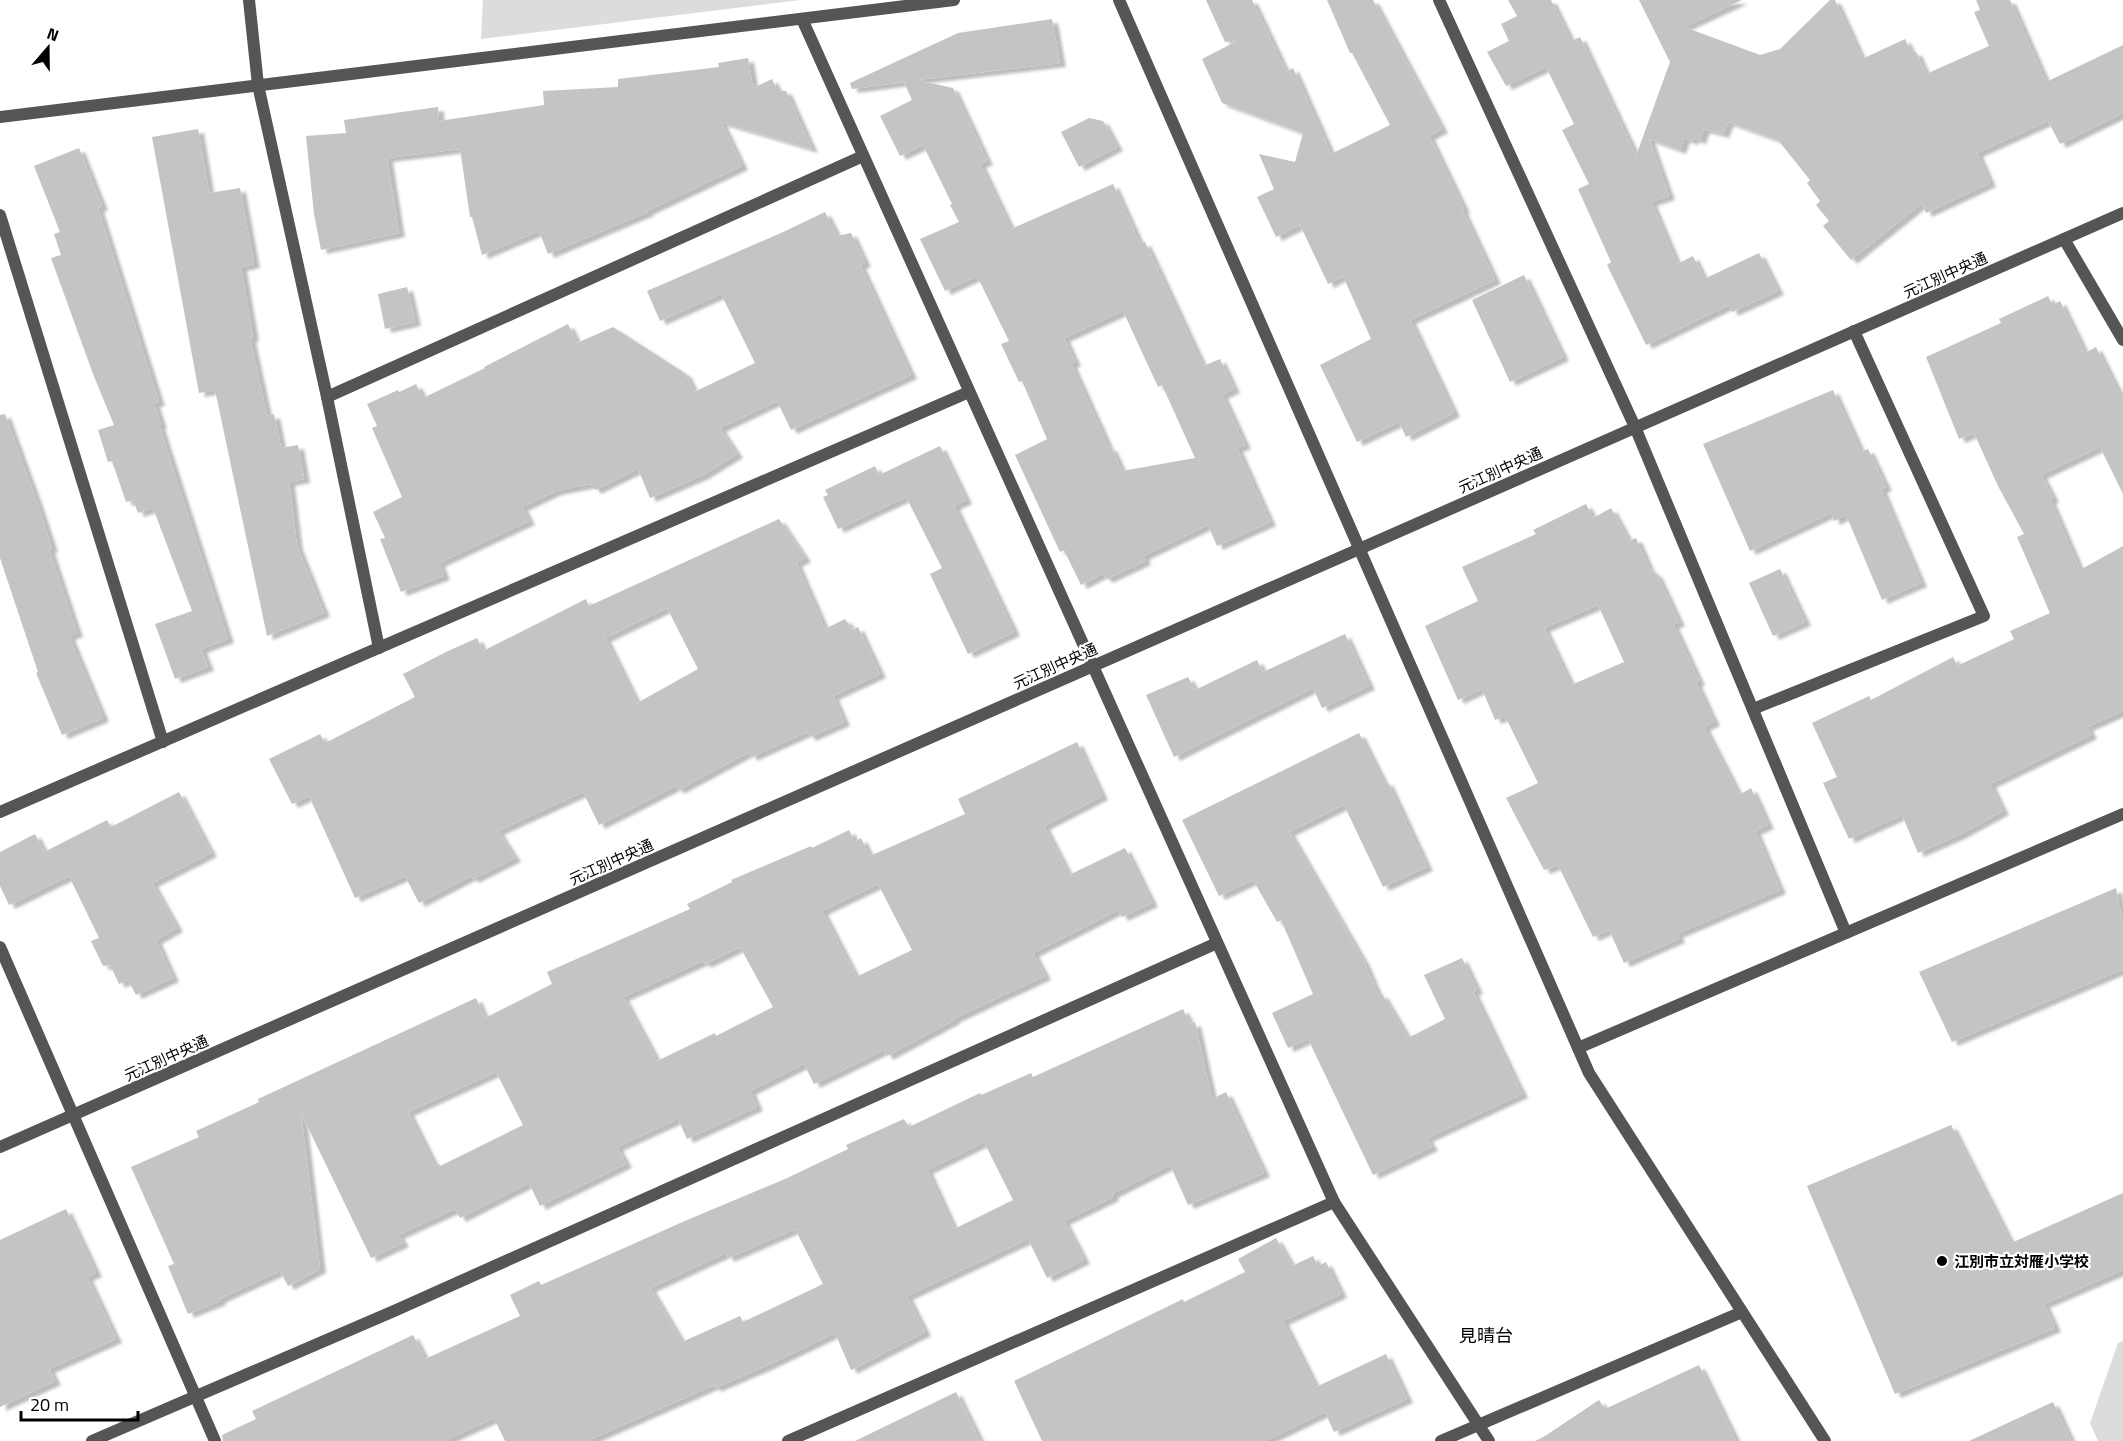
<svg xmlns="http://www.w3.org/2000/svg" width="2123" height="1441" font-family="'Titillium Web','Noto Sans JP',sans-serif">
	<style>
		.green { fill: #dcdcdc }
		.building { fill: #c4c4c4; fill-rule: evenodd; filter: url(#shadow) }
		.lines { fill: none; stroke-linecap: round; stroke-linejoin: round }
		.minor { stroke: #555; stroke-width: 12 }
		.poi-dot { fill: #000; stroke: #fff; stroke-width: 2 }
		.labels { text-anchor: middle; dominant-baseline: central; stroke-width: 4.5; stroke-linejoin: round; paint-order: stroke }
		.street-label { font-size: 15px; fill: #000; stroke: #fff }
		.poi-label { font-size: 15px; font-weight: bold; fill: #000; stroke: #fff; text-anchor: start }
		.quarter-label { font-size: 18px; fill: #000; stroke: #fff }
	</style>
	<defs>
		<filter id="shadow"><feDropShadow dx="6" dy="4" stdDeviation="1.5" flood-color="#0004"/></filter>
	</defs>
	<rect width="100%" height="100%" fill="#fff"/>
	<g class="green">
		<path d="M483,0H800L481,39Z"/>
		<path d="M2123,1341V1441H2098L2090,1423L2118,1343Z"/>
	</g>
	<g class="building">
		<path d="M1206,0H1252L1286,72L1293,68L1331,154L1390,125L1352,53H1350L1327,0H1373L1442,129L1429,136L1464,209L1462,210L1495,280L1410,320L1454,413L1406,437L1399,422L1357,442L1320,365L1371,339L1343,276L1328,284L1300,225L1276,237L1257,197L1274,189L1259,154L1295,162L1303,133L1222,103L1202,59L1237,41L1225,42Z"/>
		<path d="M1508,0H1551L1571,41L1580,37L1636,156L1670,62L1639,0H1742L1684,27L1760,55L1780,49L1830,0H1835L1862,59L1905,39L1911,52H1916L1926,74L1989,46L1974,12L1980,10L1976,0H2010L2046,82L2123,45V113L2060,144L2048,121L1977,153L1990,183L1926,213L1922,203L1851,260L1823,226L1829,221L1816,205L1820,201L1807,183L1810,180L1778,140L1728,122L1723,134L1704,129L1700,140L1693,138L1692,141L1684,138L1680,150L1649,139L1669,196L1651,202L1677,264L1693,256L1704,279L1759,253L1778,291L1732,312L1729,305L1646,345L1607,265L1611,262L1578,189L1589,184L1562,130L1574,124L1546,67L1506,86L1487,52L1509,41L1501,24L1517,16Z"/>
		<path d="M1052,19L1060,63L917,80L953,88L987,161L980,164L1011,229L1113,184L1140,244L1145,242L1203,366L1220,359L1234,389L1222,395L1245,445L1237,448L1270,522L1217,546L1208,525L1143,556L1145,561L1107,579L1102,574L1081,585L1064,550L1060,552L1015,455L1047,439L1022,381L1019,382L1001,344L1009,341L977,276L945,291L920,239L959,222L950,205L952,204L923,145L900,156L880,116L912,100L904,82L852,89L850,83L958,33ZM1123,311L1158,387L1162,385L1195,458L1122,471L1111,447L1109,448L1071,364L1075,362L1064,338Z"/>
		<path d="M748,58L753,88L772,79L777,90L786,91L812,149L721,122L742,166L647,211L648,212L548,254L539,231L482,255L472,217H470L460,149L387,158L399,233L321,250L314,214L306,136L346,133L344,120L438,107L439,121L544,105L543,91L618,87V79L719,67L718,63Z"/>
		<path d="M1089,118L1103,121L1117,147L1079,167L1061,132Z"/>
		<path d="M198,129L209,193L240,188L254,264L241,267L253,337L250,338L267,416L274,414L281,448L298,445L304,479L289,482L297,546L324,613L267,636L215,390L199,393L152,137Z"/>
		<path d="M79,148L102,206L98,208L159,402L154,403L161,425H159L228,639L201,649L208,667L175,679L155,624L192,611L153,508L138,513L133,500L126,502L112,461L108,462L98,430L114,425L93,374L51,258L61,255L54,234L60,232L34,166Z"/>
		<path d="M825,212L837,236L851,233L865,263L860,265L911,375L791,430L777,401L720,428L737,454L703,475L650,498L638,469L595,490L591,484L556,491L522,507L529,521L439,563L444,576L401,592L380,539L385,538L373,512L402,497L372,428L377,426L367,404L398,390L399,392L416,384L423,398L485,368L484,367L568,324L577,343L613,327L686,374L694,392L755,363L721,294L660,321L647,291L781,233Z"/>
		<path d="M1524,275L1563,357L1510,382L1472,300Z"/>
		<path d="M407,287L415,322L385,329L378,294Z"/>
		<path d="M2048,296L2052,305L2060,301L2085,353L2096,347L2123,401V494L2100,447L2041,475L2053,498L2050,500L2080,570L2123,546V711L2087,727L2091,735L1990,784L2003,811L1959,835L1918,853L1902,815L1849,839L1823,783L1837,777L1812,723L1869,696L1871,700L1953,657L1957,666L2014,639L2010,631L2050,613L2017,537L2024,534L1998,486L1974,433L1959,439L1926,357L2001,323L1999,319Z"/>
		<path d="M1833,390L1861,452L1868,449L1886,487L1881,489L1921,583L1882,600L1846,515L1834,521L1831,513L1750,551L1703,444Z"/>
		<path d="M5,414L39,508L52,548L49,549L77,633L69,636L103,718L62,735L36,673L38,672L0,558V415Z"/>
		<path d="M940,446L966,500L954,506L1014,632L968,654L930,574L942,568L906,497L838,529L823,497L828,495L825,490L875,466L879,475Z"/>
		<path d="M1586,504L1593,518L1611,508L1629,541L1636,538L1649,568L1657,575L1679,622L1673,625L1699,681L1696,683L1714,722L1704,727L1739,795L1751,788L1768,825L1755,831L1780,890L1677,934L1679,939L1624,963L1609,930L1593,937L1558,865L1544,870L1506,798L1538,783L1505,716L1495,720L1482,689L1458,700L1425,626L1478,601L1462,567L1536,534L1533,530ZM1598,605L1624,662L1571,685L1544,628Z"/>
		<path d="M779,519L805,558L796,563L825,629L845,619L853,630L858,627L880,674L833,696L844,722L810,737L807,732L751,757L749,752L678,790L676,786L599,825L583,792L498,831L515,858L473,879L471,876L419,903L405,876L355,898L309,796L292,804L269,759L320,734L325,743L415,697L403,674L448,651L477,638L483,651L586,599L589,606ZM667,608L698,669L637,703L605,638Z"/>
		<path d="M1780,569L1805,622L1773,636L1749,583Z"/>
		<path d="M1345,634L1369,686L1322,708L1313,688L1174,757L1146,695L1188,677L1195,690L1257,660L1263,672Z"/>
		<path d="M1359,733L1384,783L1387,781L1427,867L1383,887L1344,805L1289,832L1364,962L1378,995L1382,994L1408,1038L1445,1019L1424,975L1462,958L1477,990L1473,992L1522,1094L1427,1138L1432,1147L1373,1175L1308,1039L1288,1048L1272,1013L1313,994L1281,920L1277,922L1253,880L1219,896L1182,820Z"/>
		<path d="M1077,742L1102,796L1044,826L1069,875L1125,848L1152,903L1122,917L1118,910L1033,953L1045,976L953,1019L954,1020L887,1056L884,1050L814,1084L804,1064L750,1091L757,1107L687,1139L678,1119L617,1147L626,1164L540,1206L529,1183L460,1218L455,1209L398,1235L403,1243L371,1258L301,1113L320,1269L288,1286L280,1271L219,1299L220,1301L188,1314L168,1266L174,1264L131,1167L199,1137L196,1131L259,1102L258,1099L476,998L485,1018L552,984L547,972L690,909L687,904L732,882L731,880L811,846L812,848L849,830L855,842L861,838L870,856L965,814L958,799ZM878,884L912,950L856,977L822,911ZM740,947L773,1007L716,1036L715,1033L657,1061L623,997L703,961L705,964ZM496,1072L523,1125L440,1166L439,1164L435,1166L408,1112Z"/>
		<path d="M179,792L211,853L152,883L177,928L156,940L173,978L136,995L128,980L119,984L110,965L103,966L91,941L99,938L69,876L9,905L0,886V852L35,834L44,852L107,820L111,827Z"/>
		<path d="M2116,888L2123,923V969L1952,1042L1919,972Z"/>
		<path d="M1183,1009L1190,1024L1195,1022L1212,1099L1226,1092L1264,1173L1188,1205L1170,1165L1112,1194L1113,1197L1064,1221L1084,1260L1047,1278L1028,1239L907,1296L925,1332L851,1370L835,1333L766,1366L715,1388L714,1385L587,1441H505L494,1418L444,1441H223L222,1435L256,1419L252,1411L413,1335L425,1359L520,1316L510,1295L539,1281L541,1285L687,1220L785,1179L848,1149L846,1145L904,1119L909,1127L980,1093L981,1095L1031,1073L1033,1077ZM984,1142L1013,1200L954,1229L927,1170ZM795,1229L823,1284L743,1322L740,1316L682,1342L650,1288L726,1253L728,1258Z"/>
		<path d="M1951,1125L2011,1243L2123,1193V1270L2044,1304L2055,1328L1895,1394L1807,1186Z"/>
		<path d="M66,1209L96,1273L87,1277L116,1339L49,1369L55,1381L0,1407V1240Z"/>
		<path d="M1276,1238L1292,1266L1313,1256L1318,1266L1326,1262L1341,1294L1283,1321L1316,1387L1386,1354L1407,1399L1334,1432L1325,1412L1265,1441H1042L1014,1381L1183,1299L1184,1302L1245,1272L1238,1259Z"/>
		<path d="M1699,1365L1736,1441H1535L1545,1436L1599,1400L1605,1409Z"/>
		<path d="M956,1392L980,1441H855Z"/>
		<path d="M2053,1402L2071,1441H1969Z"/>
	</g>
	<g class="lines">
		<g class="minor">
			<path d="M249,0L258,85L327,397L379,648"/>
			<path d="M1119,0L1589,1073L1825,1441"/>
			<path d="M1439,0L1635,427L1846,933"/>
			<path d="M802,19L1334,1202L1489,1441"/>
			<path d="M0,117L954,0"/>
			<path d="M0,215L163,742"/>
			<path d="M2064,239L2123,340"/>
			<path d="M327,397L863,156"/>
			<path d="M1753,709L1984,616L1854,331"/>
			<path d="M0,812L969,392"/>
			<path d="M0,947L215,1441"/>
			<path d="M1578,1048L2123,814"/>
			<path d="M0,1147L2123,213"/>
			<path d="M92,1441L394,1311L1217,943"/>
			<path d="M788,1441L1334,1202"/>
			<path d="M1441,1441L1742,1312"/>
		</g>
	</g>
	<circle class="poi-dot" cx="1942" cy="1261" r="6"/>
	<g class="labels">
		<g class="street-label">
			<text transform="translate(1945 275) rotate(-24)">元江別中央通</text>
			<text transform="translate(1500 470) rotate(-24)">元江別中央通</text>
			<text transform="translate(1055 666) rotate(-24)">元江別中央通</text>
			<text transform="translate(611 862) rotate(-24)">元江別中央通</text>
			<text transform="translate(166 1058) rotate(-24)">元江別中央通</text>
		</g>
		<g class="poi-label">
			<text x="1954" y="1261">江別市立対雁小学校</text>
		</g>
		<g class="quarter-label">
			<text x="1486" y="1335">見晴台</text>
		</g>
	</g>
	<g transform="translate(48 48) rotate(20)" stroke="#ffffff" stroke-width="4.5" paint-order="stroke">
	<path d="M0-4.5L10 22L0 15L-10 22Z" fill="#000000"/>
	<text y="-9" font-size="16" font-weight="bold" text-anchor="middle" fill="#000000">N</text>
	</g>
	<path d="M21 1411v9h117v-9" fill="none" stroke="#000000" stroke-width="3"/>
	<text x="30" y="1411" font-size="18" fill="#000000" stroke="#ffffff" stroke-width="4.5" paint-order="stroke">20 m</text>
</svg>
